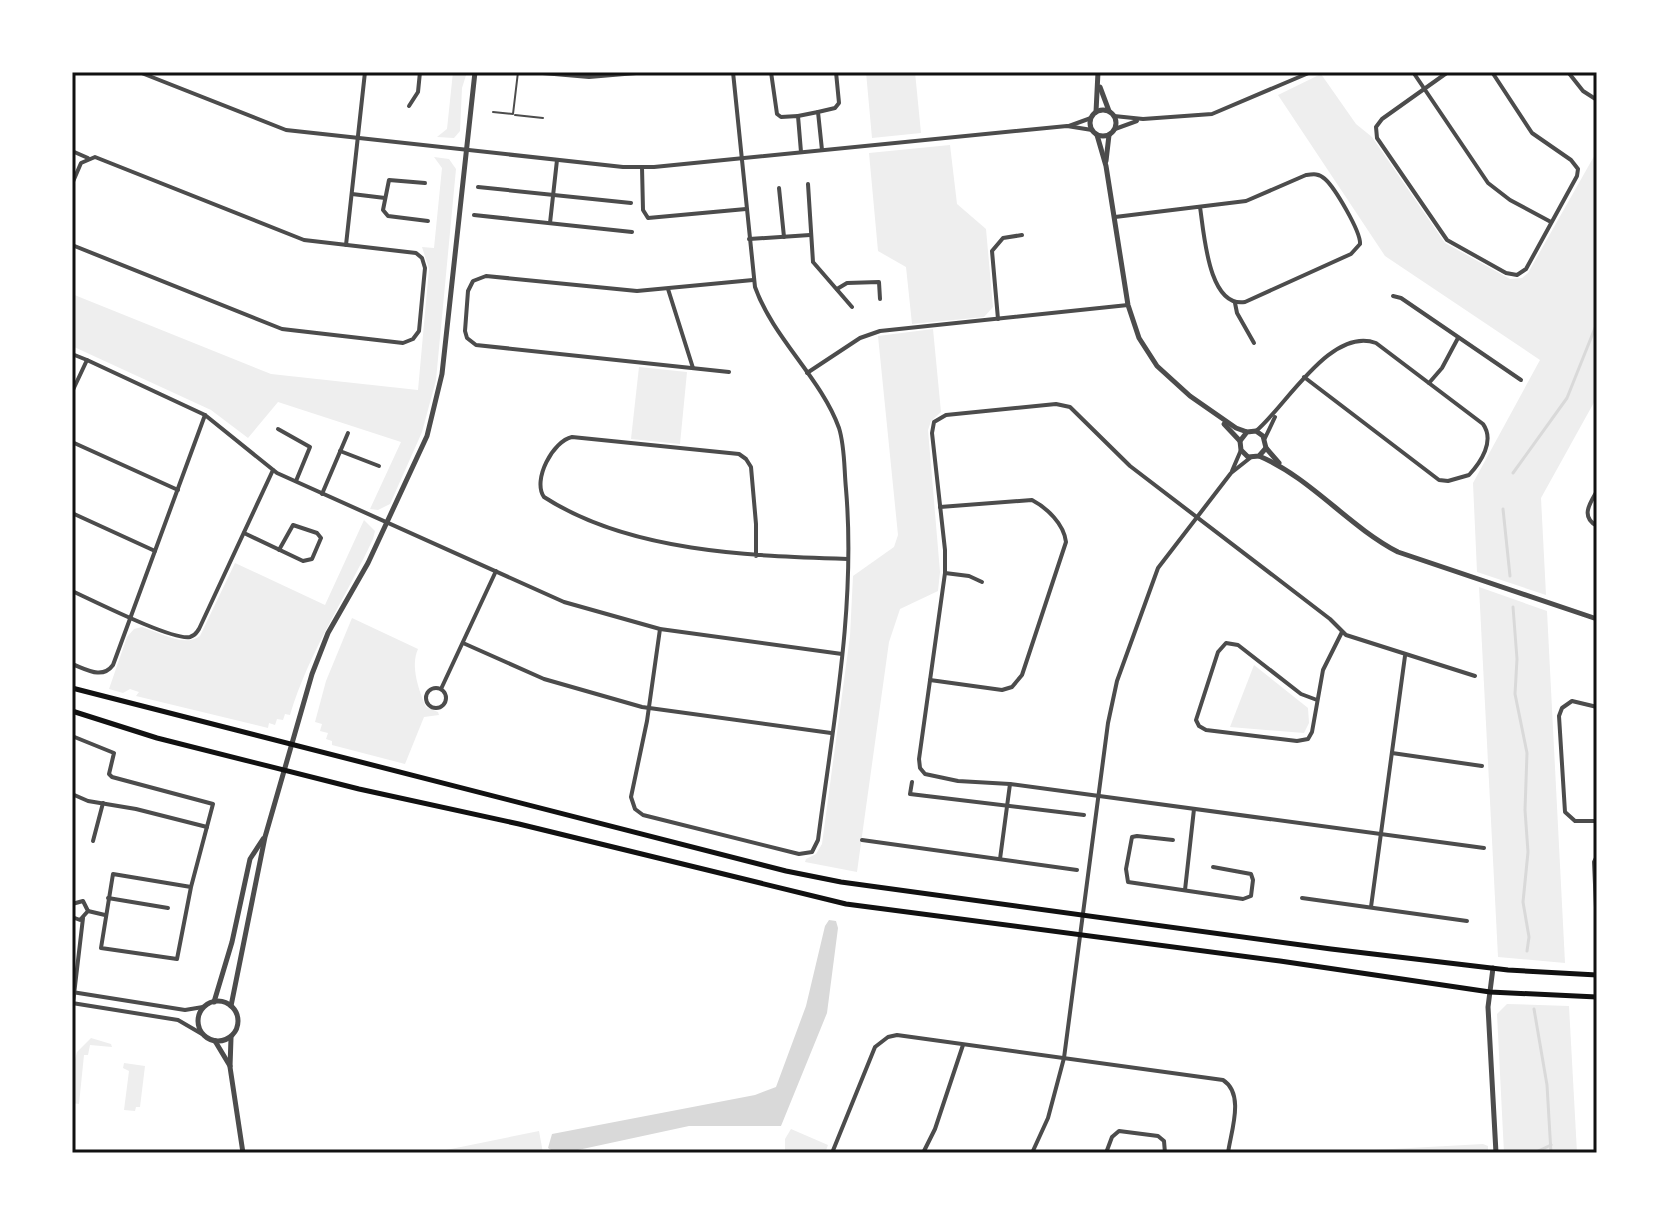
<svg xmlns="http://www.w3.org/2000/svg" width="1669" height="1225" font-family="'PT Serif',serif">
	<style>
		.green { fill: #eee }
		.water { fill: #d9d9d9 }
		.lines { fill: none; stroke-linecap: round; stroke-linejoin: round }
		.stream { stroke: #d9d9d9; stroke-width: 3 }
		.service { stroke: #4c4c4c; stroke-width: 2 }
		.minor { stroke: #4c4c4c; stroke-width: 4 }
		.tertiary { stroke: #4c4c4c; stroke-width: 5 }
		.secondary { stroke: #111; stroke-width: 5 }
		.neatline { fill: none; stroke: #111; stroke-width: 3 }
	</style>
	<rect width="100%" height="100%" fill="#fff"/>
	<g class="green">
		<path d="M453,72H467L462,88L460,131L454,138L437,137L447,129Z"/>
		<path d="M866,72H915L921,133L872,138Z"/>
		<path d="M1321,74L1356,124L1372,137L1445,243L1510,279L1522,278L1528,273L1597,151V397L1541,498L1546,595L1477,572L1473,483L1540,360L1385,256L1278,95Z"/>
		<path d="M950,145L957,204L986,229L993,307L984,317L912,324L906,267L878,251L869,153Z"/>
		<path d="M434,157L449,159L456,169L436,380L422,432L390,504L378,510L370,509L401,442L278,402L248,438L211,410L72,346V294L271,374L418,390L429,269L422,247L434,248L442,168Z"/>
		<path d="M933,329L941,412L931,421L928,430L940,572L938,591L900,609L889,642L857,872L805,862L806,859L816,854L822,844L850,636L853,576L894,547L898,535L878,336Z"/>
		<path d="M639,367L687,372L680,444L631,439Z"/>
		<path d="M364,520L375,531L373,539C345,599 309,652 290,715L285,714L283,720L277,719L275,725L269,723L268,728L136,696L139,692L130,689L123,693L109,689L127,637L134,629L142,627C159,632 184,648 200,636L235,563L325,605Z"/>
		<path d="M1479,587L1547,611L1565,963L1498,957Z"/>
		<path d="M352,618L418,649C410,666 419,691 426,707L438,712L439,715L424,717L405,764L332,745V741L326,739L328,733L320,731L322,724L315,722L326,681Z"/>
		<path d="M1254,665L1308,708L1309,723L1304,733L1230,727Z"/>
		<path d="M1507,1004L1569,1006L1577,1153H1504L1497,1014Z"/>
		<path d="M91,1038L111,1044L112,1047L90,1045L88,1055H84L79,1104L72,1103V1071L77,1052Z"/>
		<path d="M124,1063L145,1066L140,1107H136L135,1111L124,1110L129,1071L123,1068Z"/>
		<path d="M791,1129L828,1145L825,1153H785V1139Z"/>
		<path d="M539,1131L543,1153L441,1151Z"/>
		<path d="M1483,1144L1488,1146V1153H1319Z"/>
	</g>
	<path class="water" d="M829,920L836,921L838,928L827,1013L781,1126H689L564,1153H556L548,1148L552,1134L755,1095L776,1087L806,1006L825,926Z"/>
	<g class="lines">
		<g class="stream">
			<path d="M1513,473L1567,398L1597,323"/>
			<path d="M1503,509L1510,576"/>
			<path d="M1513,607L1517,659L1515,694L1527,753L1525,810L1528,852L1523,902L1529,937L1527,951"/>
			<path d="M1534,1009L1547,1085L1551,1153"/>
			<path d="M1534,1153L1551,1145"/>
		</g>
		<g class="service">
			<path d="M493,112L513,114L518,72"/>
			<path d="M515,115L543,118"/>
		</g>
		<g class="minor">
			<path d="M139,72L286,130L623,167H654L1067,126L1092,130"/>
			<path d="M531,72L589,77L648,72"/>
			<path d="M771,72L777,114L781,117L798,116L801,152"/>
			<path d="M1413,72L1488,183L1510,200L1551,222"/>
			<path d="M1448,72L1382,119L1376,127L1377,138L1447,240L1506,273L1517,275L1526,269L1577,176L1578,169L1571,160L1532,133L1492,72"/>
			<path d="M1568,72L1583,91L1597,100"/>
			<path d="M409,106L418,92L420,72"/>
			<path d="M798,116L818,112"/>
			<path d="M1114,116L1143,119L1212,114L1311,72"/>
			<path d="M1069,126L1091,118"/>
			<path d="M1115,129L1137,121"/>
			<path d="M822,150L818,112L835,108L839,103L836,72"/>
			<path d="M72,151L88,158"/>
			<path d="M642,167L643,210L648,218L746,209"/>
			<path d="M425,183L389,180L383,210L388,216L428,221"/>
			<path d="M72,184L81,163L95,157L304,240L416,253L422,258L425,268L419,331L413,339L403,343L282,329L72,245"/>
			<path d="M808,184L813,262L852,307"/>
			<path d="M478,187L631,203"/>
			<path d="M779,188L784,237"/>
			<path d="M352,194L385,198"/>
			<path d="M474,215L632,232"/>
			<path d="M1115,217L1246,201L1306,175C1313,174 1319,173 1325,179C1335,188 1361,232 1360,244L1351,254L1245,302C1208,308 1204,232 1200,207"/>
			<path d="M550,223L557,160"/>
			<path d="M749,239L810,235"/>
			<path d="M346,245L365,72"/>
			<path d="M668,289L693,368"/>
			<path d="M837,289L847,283L879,282L880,299"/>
			<path d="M1393,296L1401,298L1521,380"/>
			<path d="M1235,303L1237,313L1254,343"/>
			<path d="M998,319L992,251L1003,238L1022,235"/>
			<path d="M72,354L87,360"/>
			<path d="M729,372L476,345L467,338L465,331L468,291L473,281L486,276L637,291L753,280"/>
			<path d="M807,373L860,338L880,331L1128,305"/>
			<path d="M1429,383L1442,368L1458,338"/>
			<path d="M72,392L87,360L205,415L277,473L564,602L660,629L842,654"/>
			<path d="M278,429L310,447L296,481"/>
			<path d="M1256,431C1286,406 1331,326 1376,343L1483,424C1495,441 1481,462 1469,475L1448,481L1439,480L1304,377"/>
			<path d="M1265,438L1275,417"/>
			<path d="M72,442L178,490"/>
			<path d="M340,451L379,466"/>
			<path d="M1232,471L1241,450"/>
			<path d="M1597,491C1590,503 1580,517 1597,526"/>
			<path d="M322,494L348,433"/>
			<path d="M72,513L155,551"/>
			<path d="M244,533L303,561L312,559L321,538L317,533L293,525L279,550"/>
			<path d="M756,556V524L751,467L746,459L739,454L572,437C553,441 532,480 544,497C629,552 750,556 848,559"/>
			<path d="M945,573L969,576L982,582"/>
			<path d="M72,591C92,600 173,641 190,637C196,635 196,633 199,629L273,470"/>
			<path d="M660,629L647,721L631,797L635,809L643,815L799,854L812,852L818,840C833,724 856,606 846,489C844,469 845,447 839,428C821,378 773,338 755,287L733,72"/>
			<path d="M463,643L544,679L642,707L831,733"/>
			<path d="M72,664C86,669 102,680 113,665L205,415"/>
			<path d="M1475,676L1346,635L1330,619L1130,466L1070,407L1056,404L946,415L934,422L932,433L945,550V573L919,759L920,768L925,774L958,781L1010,784L1484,848"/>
			<path d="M930,680L1002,690L1012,687L1022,675L1066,542C1064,524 1047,508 1032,500L940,507"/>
			<circle cx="436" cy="698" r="10"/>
			<path d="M441,689L496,571"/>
			<path d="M1317,700L1301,694L1238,645L1226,643L1218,652L1196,720L1199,726L1206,730L1297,741L1308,739L1312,732L1323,670L1342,632"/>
			<path d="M1597,707L1572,701L1562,708L1559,716L1565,812L1575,821H1597"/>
			<path d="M72,736L114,753L109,774L112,777L213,804L191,887L177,959L101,948L113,874L191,887"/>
			<path d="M1392,753L1482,766"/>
			<path d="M912,782L910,794L1084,815"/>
			<path d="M72,794L88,801L136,809L207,827"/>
			<path d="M862,840L1077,870"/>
			<path d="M1173,840L1137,836L1132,837L1126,869L1128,882L1243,899L1251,896L1253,880L1251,874L1213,867"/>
			<path d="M93,841L103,803"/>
			<path d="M1597,856L1594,862L1597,930"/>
			<path d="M1000,859L1010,784"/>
			<path d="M1185,890L1194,809"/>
			<path d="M108,898L168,908"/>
			<path d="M1302,898L1467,921"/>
			<path d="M72,904L83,901L88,911L80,920L72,917"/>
			<path d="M1371,907L1405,656"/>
			<path d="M88,911L105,915"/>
			<path d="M72,992L185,1010L203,1007"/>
			<path d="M72,1003L178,1020L202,1034"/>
			<path d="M73,1003L83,918"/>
			<path d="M832,1153L875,1047L888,1037L897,1035L1223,1080C1245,1094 1231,1131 1228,1153"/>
			<path d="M923,1153L935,1129L963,1045"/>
			<path d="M1032,1153L1048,1118L1064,1058L1108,723L1117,681L1158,568L1231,473L1250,458"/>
			<path d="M1106,1153L1112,1137L1119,1131L1158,1136L1164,1141L1165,1153"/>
		</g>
		<g class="tertiary">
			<path d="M1100,87L1109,111"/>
			<circle cx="1103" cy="123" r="13"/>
			<path d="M1096,112L1098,72"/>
			<path d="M1097,135L1106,166L1128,305L1139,338L1157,366L1190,396L1236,428L1247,432L1256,431L1263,436L1266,448L1259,456L1248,457L1241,450L1240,441L1247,432"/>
			<path d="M1106,161L1109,135"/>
			<path d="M1224,424L1240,441"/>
			<path d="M1266,448L1279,463"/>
			<path d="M1259,456C1311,478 1348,526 1398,552L1597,619"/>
			<path d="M1493,968L1488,1007L1496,1153"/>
			<circle cx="218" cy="1021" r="20"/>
			<path d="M214,1002L232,942L250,859L263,839"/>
			<path d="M231,1006L265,837L312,674L328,633L368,563L427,436L442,374L475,72"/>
			<path d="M231,1038L230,1067L243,1153"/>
			<path d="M215,1041L230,1066"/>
		</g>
		<g class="secondary">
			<path d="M72,688L786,871L841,882L1331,949L1508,970L1597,975"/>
			<path d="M72,711L157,738L359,789L519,824L846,904L1280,961L1490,992L1597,997"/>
		</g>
	</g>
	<rect width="1669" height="1225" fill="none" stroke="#ffffff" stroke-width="148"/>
	<rect x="74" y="74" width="1521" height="1077" class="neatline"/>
</svg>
